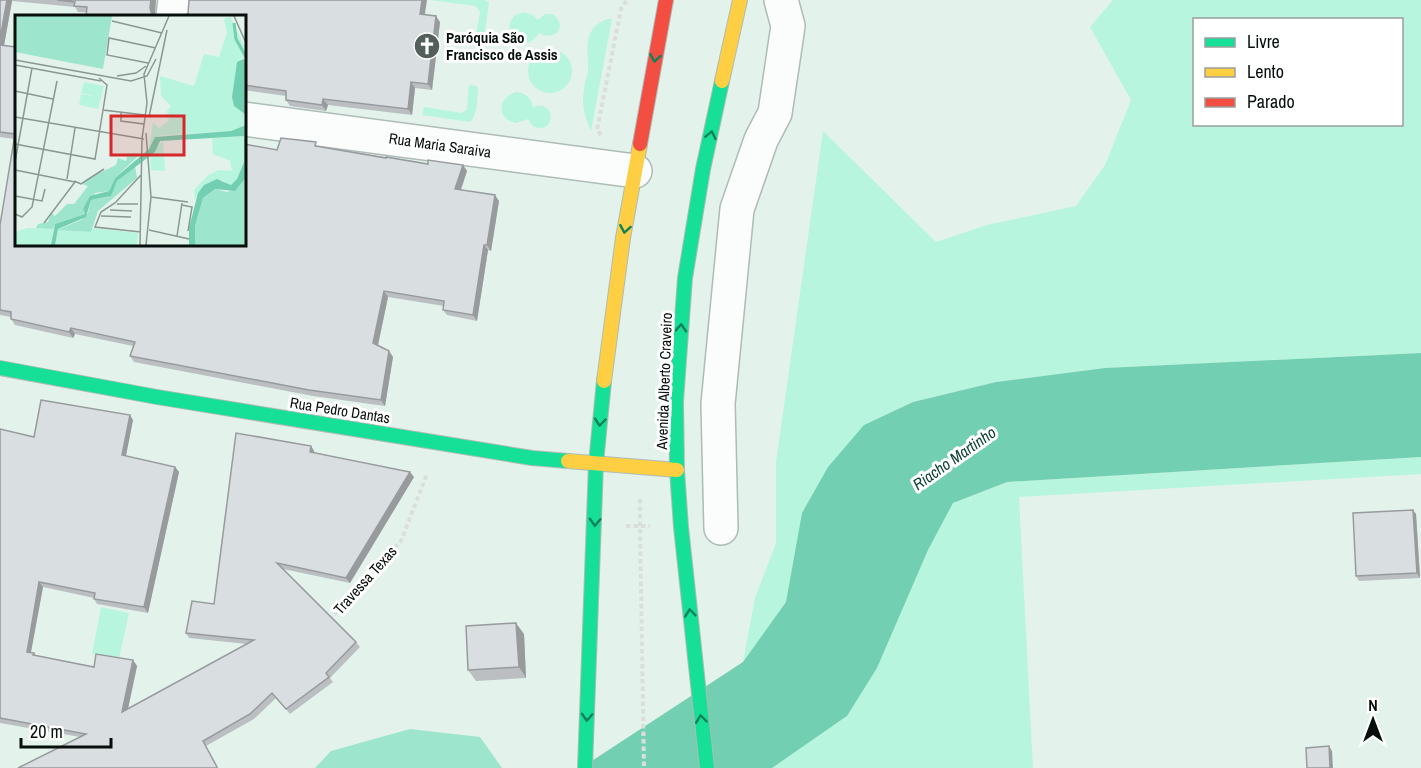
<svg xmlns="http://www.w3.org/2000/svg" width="1421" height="768" font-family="'Archivo Narrow',sans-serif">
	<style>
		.green { fill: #b8f5de; fill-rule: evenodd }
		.forest { fill: #9de6cd }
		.water { fill: #73cfb1 }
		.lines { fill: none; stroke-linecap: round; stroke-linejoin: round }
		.street-casing { stroke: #aebbb6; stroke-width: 36 }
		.fast-casing { stroke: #aebbb6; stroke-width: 16 }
		.slow-casing { stroke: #aebbb6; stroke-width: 16 }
		.jam-casing { stroke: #aebbb6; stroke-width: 16 }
		.path { stroke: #dadfdd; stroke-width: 4; stroke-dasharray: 4.5 3; stroke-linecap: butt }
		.street { stroke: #fbfdfc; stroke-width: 33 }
		.fast { stroke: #16e098; stroke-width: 14 }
		.slow { stroke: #ffcf43; stroke-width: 14 }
		.jam { stroke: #f24e42; stroke-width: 14 }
		.wall { fill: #bbbfc1 }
		.shaded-wall { fill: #989b9d }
		.building { fill: #d9dee0; stroke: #989b9d; stroke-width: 1.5 }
		.oneway { stroke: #0f8259 }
		.labels { text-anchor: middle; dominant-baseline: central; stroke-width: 6; stroke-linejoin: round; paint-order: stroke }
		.poi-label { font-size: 15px; font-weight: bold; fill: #060f0b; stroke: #fff; text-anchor: start }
		.street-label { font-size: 15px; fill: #060f0b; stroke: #fff }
		.water-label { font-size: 16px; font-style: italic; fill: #0f4434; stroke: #fff }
		.inset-river { fill: none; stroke: #73cfb1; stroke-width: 3 }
		.inset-road { fill: none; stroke: #8b9892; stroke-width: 1.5 }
		.view { fill: #d62828; fill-opacity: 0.15; stroke: #d62828; stroke-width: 3 }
		.inset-edge { fill: none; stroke: #060f0b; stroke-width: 3 }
	</style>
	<rect width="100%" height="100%" fill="#e3f3ec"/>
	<g class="green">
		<path d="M430,0H485L489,2L485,33L482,35H476L480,12L476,6Z"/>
		<path d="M1113,0H1421V353L1105,368L996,382L913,402L864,425L786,602L743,662L755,598L776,543V462L823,131L936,242L987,225L1076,206L1105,165L1131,100L1090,27ZM1194,20H1402V124H1194Z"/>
		<path d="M523,12L533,15L538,20L545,14H553C568,26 556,42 539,33C526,55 498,37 514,16Z"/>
		<path d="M607,19H612L591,131C585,117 581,105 584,90C584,83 587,77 588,71C589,59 585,45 590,34C593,26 600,22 607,19Z"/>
		<circle cx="550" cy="71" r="22"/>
		<path d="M469,85L476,86L478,88C477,99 478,114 470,122L422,115L424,107L462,113L467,109Z"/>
		<path d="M516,92C525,93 531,97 533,107C555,99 556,130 539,128C533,127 530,124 528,119L516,123C496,119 497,98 516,92Z"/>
		<path d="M1421,457V474L1019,497L1033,768H772L847,716L877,668L928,550L953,503L1007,482Z"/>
		<path d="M101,607L129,613L119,659L92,654Z"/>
	</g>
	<path class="forest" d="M410,729L480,737L502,768H315L331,751Z"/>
	<path class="water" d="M1421,353V457L1007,482L953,503L928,550L877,668L847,716L772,768H581L743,662L786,602L802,513L828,467L864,425L913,402L996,382L1105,368Z"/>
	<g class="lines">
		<defs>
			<g id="street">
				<path d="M173,16L175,0"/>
				<path d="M244,119L635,171"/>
				<path d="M721,528L718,404L737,209L761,140L775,113L788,26L781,0"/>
			</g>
			<g id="fast">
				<path d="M0,368L157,397L532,458L568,461"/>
				<path d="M585,768L596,463L604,381"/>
				<path d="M707,768L681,527L677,470L676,401L685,278L703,169L722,81"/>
			</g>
			<g id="slow">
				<path d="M722,81L740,0"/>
				<path d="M604,381L623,238L640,144"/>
				<path d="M568,461L677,470"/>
			</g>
			<path id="jam" d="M640,144L666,0"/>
		</defs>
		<use href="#street" class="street-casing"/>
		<use href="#fast" class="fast-casing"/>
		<use href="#slow" class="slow-casing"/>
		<use href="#jam" class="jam-casing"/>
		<g class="path">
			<path d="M601,135L597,130L621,9L627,0"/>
			<path d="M640,499V526L644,768"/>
			<path d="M626,526H650"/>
			<path d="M329,620L401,541L427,474"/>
		</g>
		<use href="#street" class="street"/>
		<use href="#fast" class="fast"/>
		<use href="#slow" class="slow"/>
		<use href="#jam" class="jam"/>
	</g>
	<g class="wall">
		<path d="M0,0H156L154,14L78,12L75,7L12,1L4,46L16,47V244L277,150L319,146L428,164L463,165L467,171L461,190L499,201L491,251L488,250L477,321L447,315L443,310L444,306L388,297L378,346L389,351L393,357L385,406L313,396L134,362L130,356L133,346L75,334L73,338L15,325L11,319V317L0,315V225L15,139L0,137Z"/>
		<path d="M425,15L440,22L432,90L415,88L412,115L328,105L326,111L290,106L286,100V96L244,90V16Z"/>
		<path d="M133,420L126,456L175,467L179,472L148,613L97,604L94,599V598L43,587L31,652L34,653L36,655L94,667L133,660L137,666L128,709L247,644L189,638L186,633L214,604L311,446L314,451V452L414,477L350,583L283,569L356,642L360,647L330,678L333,682L290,714L276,698L254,719L206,746L218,768H18L80,737L0,723V429L34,437Z"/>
		<path d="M1416,514L1420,578L1359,581L1356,576Z"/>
		<path d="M524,634L526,678L476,681L468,670Z"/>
	</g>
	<g class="shaded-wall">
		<path d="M7,0H12V1L3,51L0,46V39Z"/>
		<path d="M151,0H156L155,16H152L150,8Z"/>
		<path d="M422,0H427L424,20L420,14Z"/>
		<path d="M436,16L440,22L432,90L428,84Z"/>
		<path d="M411,82L415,88L412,115L408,109Z"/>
		<path d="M323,99L328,105L326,111L322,105Z"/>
		<path d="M463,165L467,171L459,195L455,189Z"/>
		<path d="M495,195L499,201L491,251L487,245Z"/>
		<path d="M484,245L488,250L477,321L473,315Z"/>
		<path d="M384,291L388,297L377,349L373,343Z"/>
		<path d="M71,328L75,334L73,338L69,332Z"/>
		<path d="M389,351L393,357L385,406L381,400Z"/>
		<path d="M130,415L133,420L125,460L122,455Z"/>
		<path d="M311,446L314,451L313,457L310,452Z"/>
		<path d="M175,467L179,472L148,613L144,607Z"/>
		<path d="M410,472L414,477L350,583L346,578Z"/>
		<path d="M1413,510L1416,514L1420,578L1417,573Z"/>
		<path d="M39,582L43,587L30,657L27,652Z"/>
		<path d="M516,623L524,634L526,678L519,667Z"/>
		<path d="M133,660L137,666L126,718L122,712Z"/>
		<path d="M1329,746L1332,751L1333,768H1330Z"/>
	</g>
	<g class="building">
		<path d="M0,0H7L0,39Z"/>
		<path d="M57,0H151L150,8L152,16H86L87,7L74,6L75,2Z"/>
		<path d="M189,0H422L420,14L436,16L428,84L411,82L408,109L323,99L322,105L286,100V91L244,85V16H186L188,13Z"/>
		<path d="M0,45L16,47V244H244V144L277,150L281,138L316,142L315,146L386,158V157L428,164V160L463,165L455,189L495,195L487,245H484L473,315L443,310L444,301L384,291L373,343L389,351L381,400L309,390L130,356L135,342L71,328L69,332L11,319V312L0,310V225L15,134L0,132Z"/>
		<path d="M41,400L130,415L122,455L175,467L144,607L94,599L95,593L39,582L27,652L34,653L33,655L94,667L96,654L133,660L122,712L254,640L186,633L192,601L214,604L236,433L311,446L310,452L410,472L346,578L277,563L356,642L326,673L329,677L286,709L272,693L250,714L203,741L217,767L216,768H18L86,734L0,718V429L34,437Z"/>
		<path d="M1413,510L1417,573L1356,576L1353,513Z"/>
		<path d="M516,623L519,667L468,670L466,626Z"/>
		<path d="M1329,746L1330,768H1307L1306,748Z"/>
	</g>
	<defs><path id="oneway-chevron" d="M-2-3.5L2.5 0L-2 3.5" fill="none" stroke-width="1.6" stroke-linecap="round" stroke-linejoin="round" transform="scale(1.5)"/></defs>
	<g class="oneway">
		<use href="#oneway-chevron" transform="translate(655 58) rotate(100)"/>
		<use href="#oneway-chevron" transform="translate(711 135) rotate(-78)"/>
		<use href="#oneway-chevron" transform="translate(625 229) rotate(100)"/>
		<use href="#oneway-chevron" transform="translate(681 328) rotate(-86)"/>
		<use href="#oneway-chevron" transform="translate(600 422) rotate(95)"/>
		<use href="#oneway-chevron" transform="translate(595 522) rotate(92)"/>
		<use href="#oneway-chevron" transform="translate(690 613) rotate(-96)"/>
		<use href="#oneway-chevron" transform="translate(587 717) rotate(93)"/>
		<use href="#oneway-chevron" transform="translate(701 719) rotate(-97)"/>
	</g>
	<defs>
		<symbol id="church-disc" viewBox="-11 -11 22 22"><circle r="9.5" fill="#535f5a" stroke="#fff"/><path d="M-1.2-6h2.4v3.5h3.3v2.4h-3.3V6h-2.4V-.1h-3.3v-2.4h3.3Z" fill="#fff"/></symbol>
	</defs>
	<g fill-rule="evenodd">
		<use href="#church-disc" x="412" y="31" width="30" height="30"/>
	</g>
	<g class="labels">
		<g class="poi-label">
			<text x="446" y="37">Paróquia São<tspan x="446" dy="17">Francisco de Assis</tspan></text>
		</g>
		<g class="street-label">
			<text transform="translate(440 145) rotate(8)">Rua Maria Saraiva</text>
			<text transform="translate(664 381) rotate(-88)">Avenida Alberto Craveiro</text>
			<text transform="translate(340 410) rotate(9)">Rua Pedro Dantas</text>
			<text transform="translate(365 580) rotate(-48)">Travessa Texas</text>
		</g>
		<g class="water-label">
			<text transform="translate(954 458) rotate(-35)">Riacho Martinho</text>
		</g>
	</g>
	<g transform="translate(15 15)">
		<rect width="231" height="231" fill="#e3f3ec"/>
		<path d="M215,1L231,35V46L226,43L222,53L218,78L219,91L231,100V110L216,116L143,121L134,134L138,107L144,113L154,106L152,96L156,91L146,81L145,61L179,71L189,39L204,42L212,17L209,4ZM69,67L89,71L83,94L64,90L66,79L83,82L66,78ZM229,121V147L222,164L216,170L207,165L181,181L180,187L179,175L193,160L204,155L217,156L215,146L198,139L197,123L148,126L150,156L136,155L135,140L148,125ZM12,213L38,214L36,230H0V217ZM78,213L123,218L122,230H40L42,215L75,217Z" fill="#b8f5de"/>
		<path d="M0,1H97L88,54L0,37ZM121,138L123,141L100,163L94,176L80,178L68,194L70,199L40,209L38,214L21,213L23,209L33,207L36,198L40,201L52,189H59L73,171L67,169L72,164L101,150L103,143L111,146L113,139ZM120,151L122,163L83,196L76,217L42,215L66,205L73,198L76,185L93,182L102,166ZM231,163V230H180V211L188,183L200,174L212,177L223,173Z" fill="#9de6cd"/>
		<path d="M228,44L231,46V100L219,91L217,82L222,47ZM231,110V163L220,176L200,174L188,183L180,211V230H174V213L183,178L189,170L202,164L216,170L222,164L229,147V121L145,126L140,137L102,166L96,181L76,185L71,202L43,214L40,230H36L40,209L70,199L68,194L75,181L94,176L100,163L134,134L140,122L216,116Z" fill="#73cfb1"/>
		<path class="inset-river" d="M219,8L221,24L231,42"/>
		<path class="inset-road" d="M219,1L231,28M97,6L147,18M0,45L116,66L132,61L141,44M133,48L92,40L94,23L141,33M0,50L86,66M102,61L121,58L131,51M84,63L92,70L88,95L130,100M0,76L38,84M106,97V106L129,109M0,102L129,124M134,102L152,15M131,118L136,182L131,230M0,129L80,144L88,95M0,147L17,53M0,155L60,167L29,208M52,164L60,113M59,166L66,169L89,154M0,181L27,186L30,174M136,182L173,187M102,189H123M167,190L177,192L173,216M95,195L117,196M0,199L7,202L17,192L42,66M86,201L116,202M134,215L174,224M126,217L80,212L86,197L100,188L126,160M162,221L167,188M125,230L127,124L132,88L129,59L154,1"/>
		<path class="view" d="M96,101H169V140H96Z"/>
		<rect width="231" height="231" class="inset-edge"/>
	</g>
	<rect x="1193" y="18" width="210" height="108" fill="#ffffff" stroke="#9b9f9d" stroke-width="1.5"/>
	<rect x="1205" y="38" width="30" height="9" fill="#16e098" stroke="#9b9f9d" stroke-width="1.5"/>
	<text x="1247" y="48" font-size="18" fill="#060f0b">Livre</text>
	<rect x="1205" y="68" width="30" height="9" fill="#ffcf43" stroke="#9b9f9d" stroke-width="1.5"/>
	<text x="1247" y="78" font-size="18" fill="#060f0b">Lento</text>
	<rect x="1205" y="98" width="30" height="9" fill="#f24e42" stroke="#9b9f9d" stroke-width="1.5"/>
	<text x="1247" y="108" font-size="18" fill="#060f0b">Parado</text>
	<g transform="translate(1373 720)" stroke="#ffffff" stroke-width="4.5" paint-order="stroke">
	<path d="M0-4.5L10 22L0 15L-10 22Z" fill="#060f0b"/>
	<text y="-9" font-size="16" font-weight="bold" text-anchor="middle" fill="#060f0b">N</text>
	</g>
	<path d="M21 738v9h90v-9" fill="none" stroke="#060f0b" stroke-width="3"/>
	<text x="30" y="738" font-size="18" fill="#060f0b" stroke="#ffffff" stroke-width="4.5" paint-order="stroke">20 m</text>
</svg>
